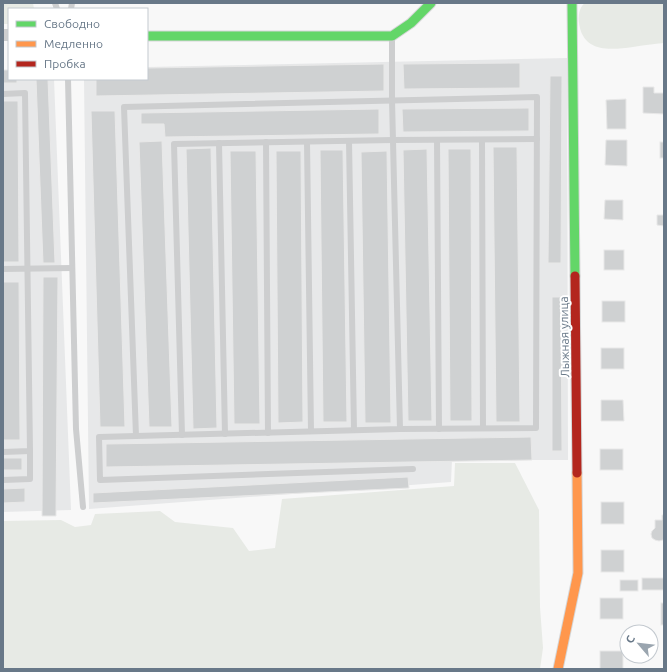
<svg xmlns="http://www.w3.org/2000/svg" width="667" height="672" font-family="Ubuntu,sans-serif">
	<style>
		.built { fill: #e7e8e9 }
		.green { fill: #e7eae5 }
		.building { fill: #cfd1d2; stroke: #e8e8e8 }
		.lines { fill: none; stroke-linecap: round; stroke-linejoin: round }
		.fast-casing { stroke: #d5d6d7; stroke-width: 11 }
		.slow-casing { stroke: #d5d6d7; stroke-width: 11 }
		.jam-casing { stroke: #d5d6d7; stroke-width: 11 }
		.lane { stroke: #cdcecf; stroke-width: 6 }
		.street { stroke: #cdcecf; stroke-width: 12 }
		.fast { stroke: #63d668; stroke-width: 9 }
		.slow { stroke: #ff974d; stroke-width: 9 }
		.jam { stroke: #b3261e; stroke-width: 9 }
		.labels { text-anchor: middle; dominant-baseline: central; stroke-width: 4; stroke-linejoin: round; paint-order: stroke }
		.street-label { font-size: 12px; fill: #687888; stroke: #fff }
	</style>
	<rect width="100%" height="100%" fill="#f8f8f8"/>
	<g class="built">
		<path d="M567,58L568,460H452L451,482L89,509L84,79H147V67Z"/>
		<path d="M3,70L9,79H54L71,510L3,512Z"/>
	</g>
	<g class="green">
		<path d="M3,3H33L34,9H9V24H3Z"/>
		<path d="M585,3H664V43C654,44 643,45 633,47C610,50 583,53 579,23C578,17 579,7 585,3Z"/>
		<path d="M455,463H515L539,510L540,607L543,648L540,669H3V521L61,520L75,527L91,525L95,514L160,511L175,522L233,528L249,551L275,548L282,499L454,486Z"/>
	</g>
	<g class="building">
		<path d="M520,63V88L404,89L403,64Z"/>
		<path d="M384,64V91L96,96V79H147V68Z"/>
		<path d="M3,70H9V79H17V83H3Z"/>
		<path d="M550,76H562L561,263H548Z"/>
		<path d="M36,79H48L55,263H43Z"/>
		<path d="M643,87H654V93H664V114L643,113Z"/>
		<path d="M626,99V129H607L606,100Z"/>
		<path d="M3,101H18L19,262H3Z"/>
		<path d="M529,108V131L403,132L402,109Z"/>
		<path d="M379,109V134L165,137L164,124H141V113Z"/>
		<path d="M91,111H115L125,427H100Z"/>
		<path d="M606,140H627V166L605,165Z"/>
		<path d="M162,141L172,427H149L139,142Z"/>
		<rect x="660" y="142" width="4" height="16"/>
		<path d="M493,147H517L520,422H496Z"/>
		<path d="M211,148L217,428L193,429L186,149Z"/>
		<path d="M427,149L432,421H408L403,150Z"/>
		<path d="M448,149H471L472,421H450Z"/>
		<path d="M320,150H343L347,422H323Z"/>
		<path d="M230,151H256L260,424H234Z"/>
		<path d="M276,151H301L303,422L278,423Z"/>
		<path d="M387,151L391,423H365L361,152Z"/>
		<path d="M605,200H623V220L604,219Z"/>
		<path d="M664,209V226L657,225V215H664Z"/>
		<rect x="604" y="250" width="20" height="20"/>
		<path d="M43,277H58L56,516H42Z"/>
		<path d="M3,282H19L20,440H3Z"/>
		<path d="M552,297H561L562,451H552Z"/>
		<rect x="602" y="301" width="23" height="21"/>
		<rect x="601" y="348" width="23" height="21"/>
		<path d="M601,400H623L624,421H601Z"/>
		<path d="M531,437L532,460L106,467V444Z"/>
		<rect x="600" y="449" width="23" height="21"/>
		<rect x="3" y="458" width="19" height="12"/>
		<path d="M408,477L409,488L93,503V493Z"/>
		<path d="M25,488V502L3,503V489Z"/>
		<rect x="601" y="502" width="23" height="22"/>
		<path d="M662,515H664V539L663,540L659,541L655,540L652,538L651,534L652,531L655,528V520H662Z"/>
		<rect x="601" y="550" width="23" height="22"/>
		<rect x="642" y="578" width="22" height="12"/>
		<rect x="620" y="580" width="18" height="11"/>
		<rect x="600" y="598" width="23" height="21"/>
		<rect x="661" y="603" width="3" height="22"/>
		<rect x="600" y="651" width="23" height="18"/>
	</g>
	<g class="lines">
		<defs>
			<g id="fast">
				<path d="M572,3L575,276"/>
				<path d="M147,36H392L411,23L431,3"/>
			</g>
			<path id="slow" d="M558,669L578,573L577,473"/>
			<path id="jam" d="M575,276L577,473"/>
		</defs>
		<use href="#fast" class="fast-casing"/>
		<use href="#slow" class="slow-casing"/>
		<use href="#jam" class="jam-casing"/>
		<g class="lane">
			<path d="M55,3L57,9"/>
			<path d="M71,9L72,3"/>
			<path d="M392,37V100L400,429L99,437L100,480L413,469"/>
			<path d="M68,79L76,429L83,507"/>
			<path d="M3,94L25,93L30,451L3,452"/>
			<path d="M437,140L439,429"/>
			<path d="M482,140L483,428"/>
			<path d="M349,141L354,430"/>
			<path d="M266,142L268,433"/>
			<path d="M307,142L311,431"/>
			<path d="M219,143L225,434"/>
			<path d="M3,269L72,268"/>
			<path d="M182,435L174,144L393,140L537,139"/>
			<path d="M136,436L124,107L537,97L536,428L400,429"/>
			<path d="M3,480L30,479V451"/>
		</g>
		<path class="street" d="M3,35H9"/>
		<use href="#fast" class="fast"/>
		<use href="#slow" class="slow"/>
		<use href="#jam" class="jam"/>
	</g>
	<g class="labels">
		<g class="street-label">
			<text transform="translate(564 337) rotate(-91)">Лыжная улица</text>
		</g>
	</g>
	<rect width="667" height="672" fill="none" stroke="#687888" stroke-width="8"/>
	<rect x="8" y="8" width="140" height="72" fill="#ffffff" stroke="#c3c9cf"/>
	<rect x="16" y="21" width="20" height="6" fill="#63d668" stroke="#c3c9cf"/>
	<text x="44" y="28" font-size="12" fill="#687888">Свободно</text>
	<rect x="16" y="41" width="20" height="6" fill="#ff974d" stroke="#c3c9cf"/>
	<text x="44" y="48" font-size="12" fill="#687888">Медленно</text>
	<rect x="16" y="61" width="20" height="6" fill="#b3261e" stroke="#c3c9cf"/>
	<text x="44" y="68" font-size="12" fill="#687888">Пробка</text>
	<g transform="translate(639 644) rotate(298)"><circle r="19" fill="#ffffff" stroke="#c3c9cf"/>
	<path d="M0-3L7 15L0 10L-7 15Z" fill="#9aa5af"/>
	<text y="-6" font-size="11" font-weight="bold" text-anchor="middle" fill="#687888">С</text>
	</g>
</svg>
